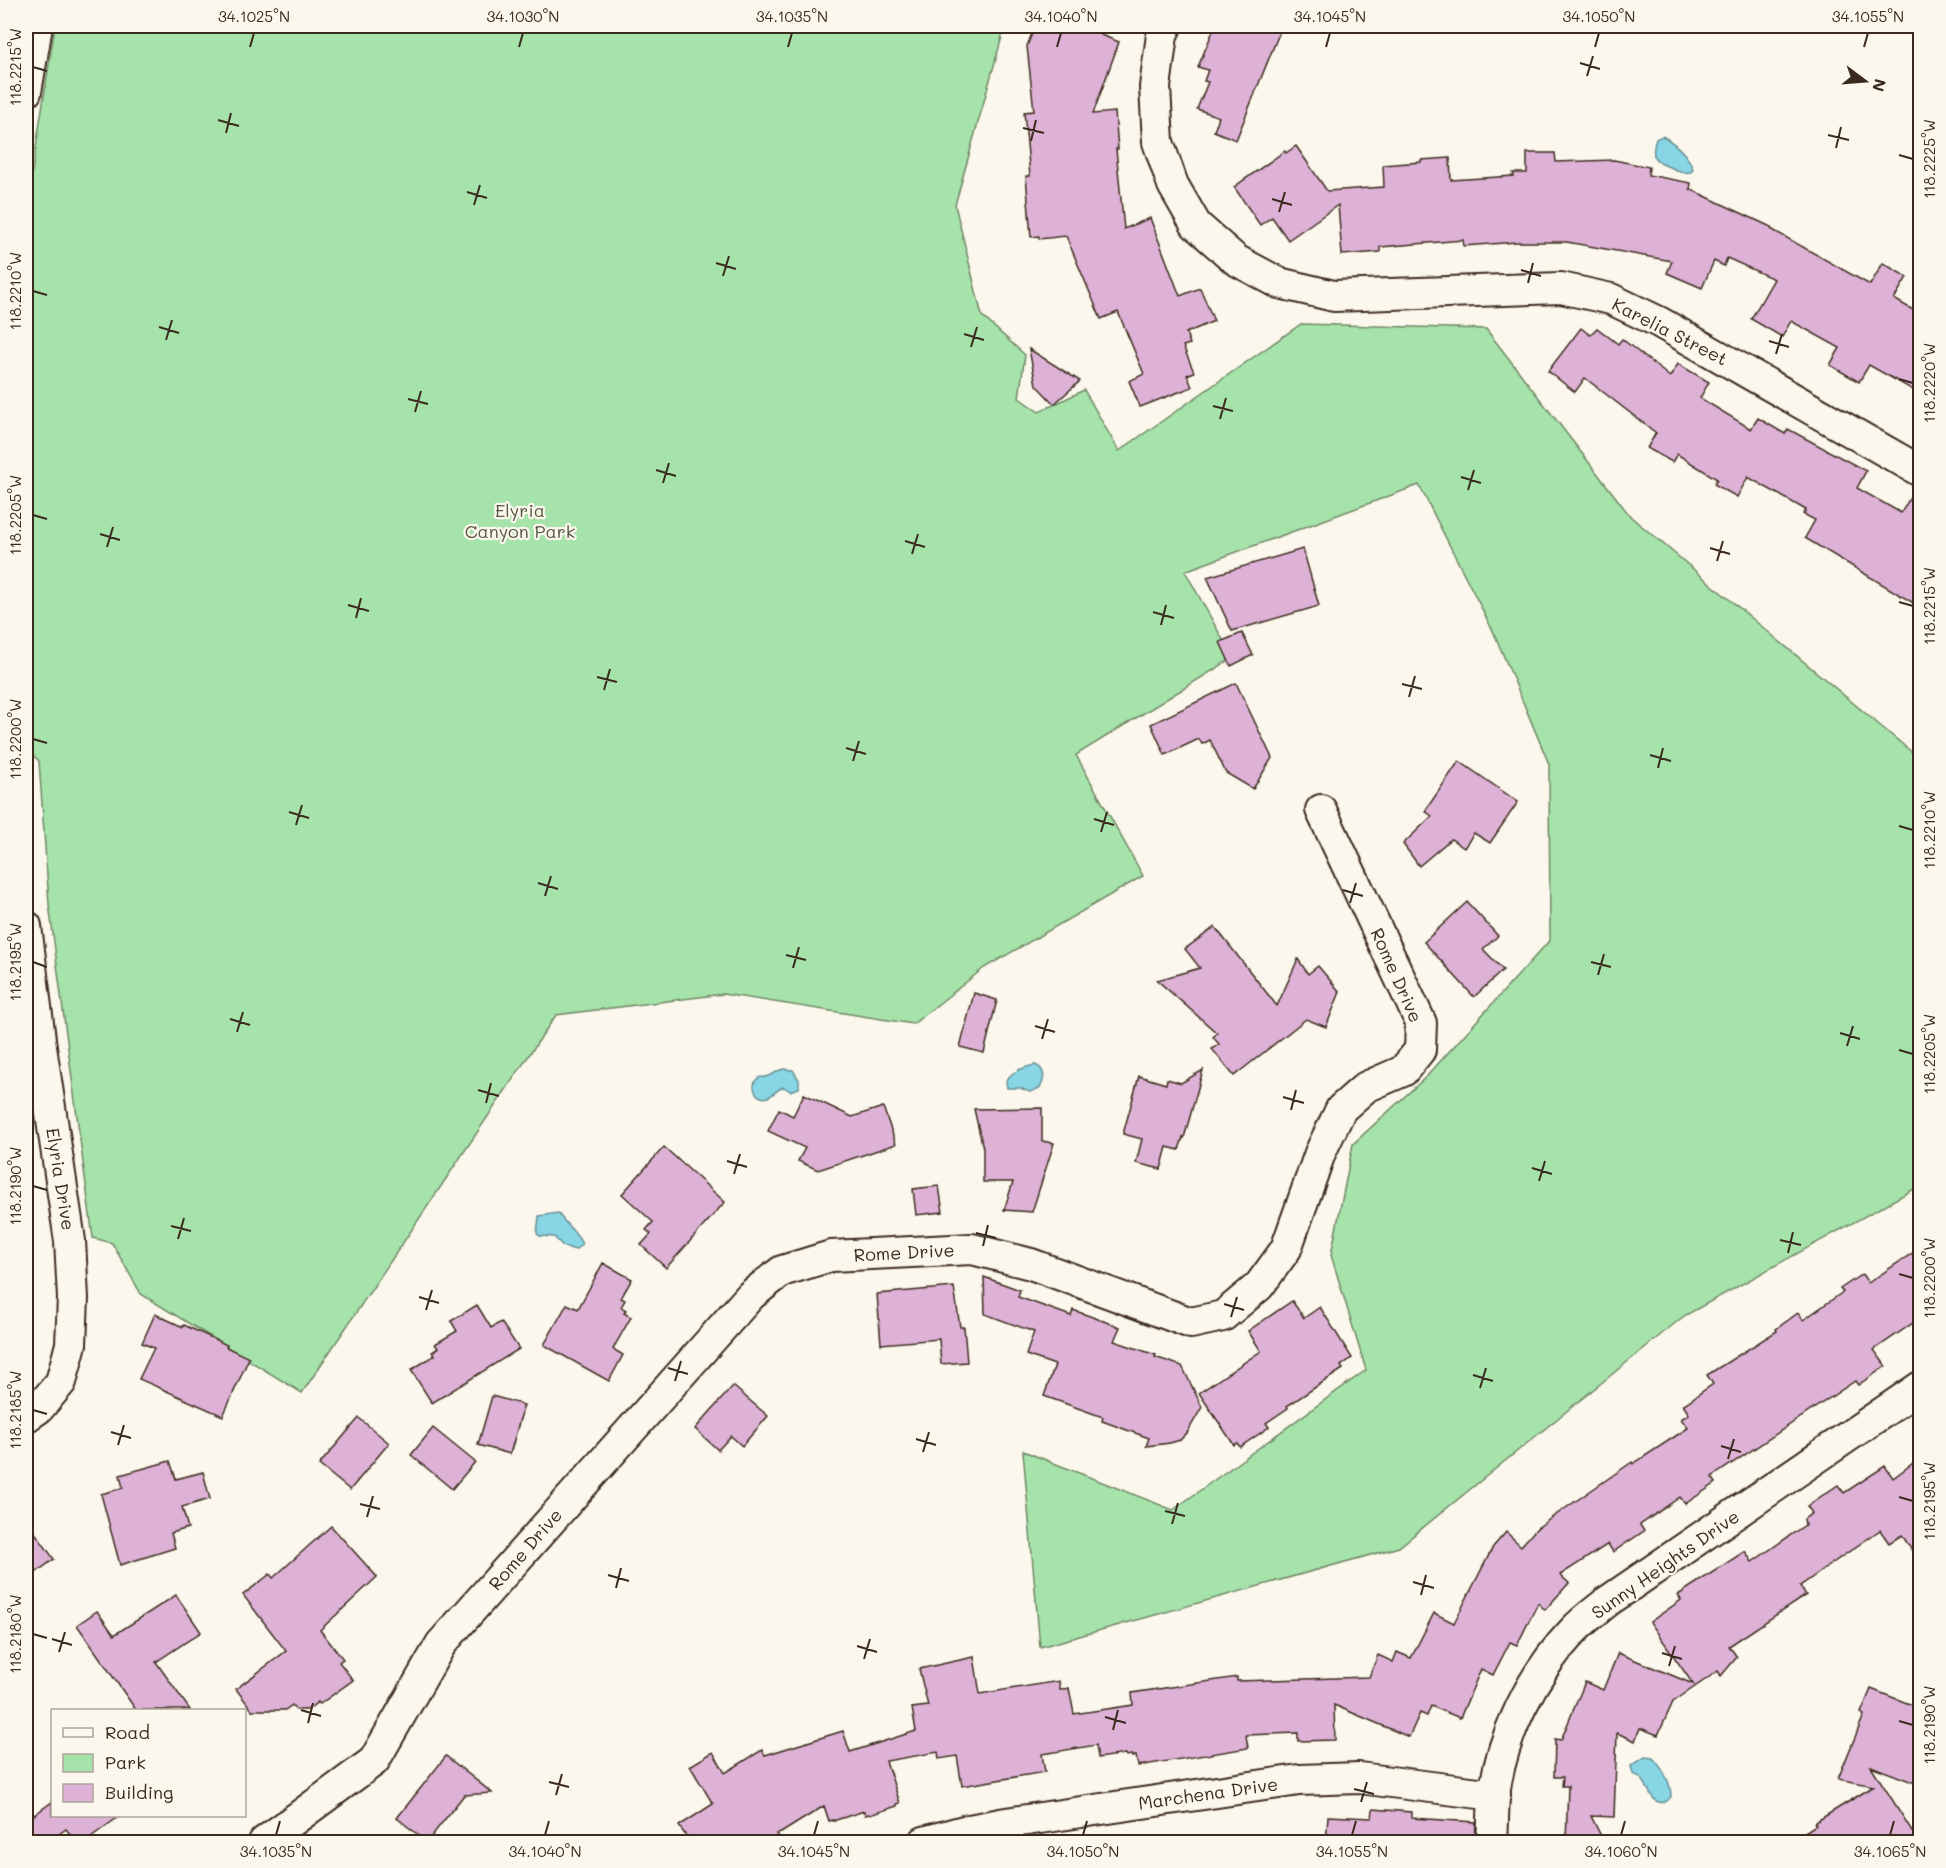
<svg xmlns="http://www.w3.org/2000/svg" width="1946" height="1868" font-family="Mali,sans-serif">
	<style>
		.green { fill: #a5e3ab; stroke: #708664; stroke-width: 1.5 }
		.water { fill: #87d5e5; stroke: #699195; stroke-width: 1.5 }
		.building { fill: #ddb2d6; stroke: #3b2a1e; stroke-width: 1.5 }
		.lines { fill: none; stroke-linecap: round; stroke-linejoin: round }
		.minor-casing { stroke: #3b2a1e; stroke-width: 34 }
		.minor { stroke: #fbf7ec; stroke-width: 30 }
		.ticks { fill: none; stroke: #3b2a1e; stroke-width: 2 }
		.labels { text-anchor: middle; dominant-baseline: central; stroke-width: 4.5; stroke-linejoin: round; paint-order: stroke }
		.street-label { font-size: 18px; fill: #3b2a1e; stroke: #fbf7ec }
		.park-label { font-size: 18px; fill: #565841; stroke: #fbf7ec }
		.neatline { fill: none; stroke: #3b2a1e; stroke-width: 2 }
		.ticks-label { font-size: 15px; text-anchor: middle; fill: #3b2a1e }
	</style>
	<rect width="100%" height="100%" fill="#fbf7ec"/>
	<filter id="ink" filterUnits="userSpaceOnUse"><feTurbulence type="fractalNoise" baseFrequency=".0167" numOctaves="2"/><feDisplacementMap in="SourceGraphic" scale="12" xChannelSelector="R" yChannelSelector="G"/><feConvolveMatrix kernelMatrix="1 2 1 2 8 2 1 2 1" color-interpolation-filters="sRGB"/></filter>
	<g filter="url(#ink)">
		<path class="green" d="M55,26H1005L955,205L982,316L1025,355L1019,398L1039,412L1084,390L1119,451L1301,324L1486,329L1631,517L1920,759V1178L1916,1188L1684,1316L1399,1547L1040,1647L1023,1451L1173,1510L1366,1370L1331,1255L1353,1144L1427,1076L1550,940L1549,764L1494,633L1419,485L1185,571L1233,658L1076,755L1143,876L984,968L913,1024L723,994L556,1015L302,1393L141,1294L112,1243L93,1238L49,904L39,761L26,748V201L33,166Z"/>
		<g class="water">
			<path d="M1662,136C1674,142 1689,156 1693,169L1691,172C1683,173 1679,171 1672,168C1654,162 1650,157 1656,139Z"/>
			<path d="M1035,1065C1046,1069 1045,1079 1040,1088L1030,1092L1020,1088H1007L1006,1081C1011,1072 1024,1067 1035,1065Z"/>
			<path d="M783,1069L793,1070L799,1080V1088L790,1091L784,1087C776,1089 774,1095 768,1097C758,1101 749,1087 757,1079C760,1076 760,1078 765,1077C771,1076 777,1071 783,1069Z"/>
			<path d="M558,1213C565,1224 577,1233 582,1244L575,1250L563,1246L554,1237L540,1236L537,1234L539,1216Z"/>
			<path d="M1645,1757L1653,1758C1663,1769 1671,1782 1671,1797C1653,1814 1650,1787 1641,1778C1640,1776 1635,1775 1633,1774L1631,1766Z"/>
		</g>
		<g class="building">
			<path d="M1035,26H1105L1101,35L1119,42L1093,114L1115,112L1118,149H1116L1124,229L1150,218L1180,296L1200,288L1214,321L1186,333L1190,344L1183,346L1194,372L1187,375L1192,387L1140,407L1129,381L1144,374L1118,312L1101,319L1066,236L1039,239V236L1031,237L1026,176H1030L1024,112L1034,111L1027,46Z"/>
			<path d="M1215,26H1282L1236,140L1214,131L1219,117L1197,109L1208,82L1204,81L1208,70L1198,67Z"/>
			<path d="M1296,146L1327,191L1384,187L1383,165L1421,162V160L1450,158L1451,180L1514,176L1513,173H1527V153H1555L1556,162L1614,160L1649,167L1648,175L1691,183L1690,189L1771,227V229L1870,285L1883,263L1907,277L1894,299L1920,314V394L1869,365L1859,382L1830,365L1840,348L1791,321L1782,337L1751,319L1774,279L1727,258L1724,266L1714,261L1702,288L1667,273L1672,261L1567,242H1517L1464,246L1463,240L1380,247V252L1342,255L1338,205L1288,240L1272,217L1260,225L1234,187L1285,151L1286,153Z"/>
			<path d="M1581,328L1590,335L1597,328L1618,344L1622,339L1670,377L1678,364L1709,382L1700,398L1751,429L1758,418L1785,434L1788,429L1866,471L1857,488L1901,513L1916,487L1920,488V607L1805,538L1815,520L1803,514L1806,510L1748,477L1737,497L1714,484L1717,479L1677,454L1672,462L1647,448L1656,433L1585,378L1575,392L1548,371Z"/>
			<path d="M1029,349L1080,381L1054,404L1036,385Z"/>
			<path d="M1303,549L1319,606L1232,631L1207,577Z"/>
			<path d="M1242,633L1253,655L1231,666L1220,642Z"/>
			<path d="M1236,683L1272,758L1253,789L1226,773L1210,740L1202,744L1199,739L1165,755L1151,724Z"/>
			<path d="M1459,761L1518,802L1490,843L1474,833L1464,848L1451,839L1419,866L1403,844L1432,816L1425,811Z"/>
			<path d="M1467,902L1498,936L1483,949L1503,970L1474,997L1424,942Z"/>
			<path d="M1215,927L1277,1006L1298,959L1308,974L1318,966L1340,992L1326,1027L1306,1019L1234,1076L1212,1049L1219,1044L1213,1037L1217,1033L1157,980L1200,968L1185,949Z"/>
			<path d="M974,993L997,1000L984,1053L960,1047Z"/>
			<path d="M1203,1070L1184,1138L1183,1137L1179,1150L1167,1147L1161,1169L1136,1163L1142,1139L1123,1134L1139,1076L1166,1084L1167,1079L1181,1083Z"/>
			<path d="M804,1094L852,1117L883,1107L896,1144L818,1170L798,1161L805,1148L768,1131L779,1109L793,1116Z"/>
			<path d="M1042,1108V1141L1054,1143L1032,1212L1004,1210L1013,1182H983V1148L974,1109Z"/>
			<path d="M664,1147L725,1202L666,1268L641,1245L651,1234L646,1230L653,1222L622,1194Z"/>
			<path d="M939,1186L943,1212L916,1215L913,1189Z"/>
			<path d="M1920,1248V1318L1874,1350L1886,1366L1858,1385L1855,1381L1712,1477L1716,1483L1685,1504L1680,1497L1640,1525L1644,1531L1613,1552L1608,1544L1560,1575L1569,1583L1545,1610L1538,1603L1517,1645L1510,1642L1493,1675L1481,1669L1460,1718L1431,1706L1427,1716L1420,1713L1409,1737L1334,1705L1335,1740L1298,1741V1733L1246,1735L1248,1748L1138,1766L1136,1756L1132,1757V1755L1126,1756L1125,1754L1098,1758L1096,1745L1042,1754L1045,1772L962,1786L957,1756L939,1759L938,1752L886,1761L900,1803L897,1804V1806L870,1815L869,1814L865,1815L864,1811L833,1821V1820L829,1821L824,1806L781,1833L777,1834L782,1842H690L679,1826L713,1804L690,1766L713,1752L725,1773L762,1750L765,1755L843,1731L850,1752L916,1731L912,1708L928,1706L919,1669L974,1657L980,1694L1059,1681L1060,1690L1069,1688L1074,1714L1133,1705L1132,1693L1237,1677V1681L1369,1677L1378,1655L1393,1662L1397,1652L1411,1658L1434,1613L1454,1623L1493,1547L1506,1532L1521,1546L1537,1528L1632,1462L1633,1464L1688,1428L1681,1419L1689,1414L1683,1405L1713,1384L1707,1375L1777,1331L1776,1329L1798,1313L1803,1320L1843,1292L1840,1289L1862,1274L1868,1283Z"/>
			<path d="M603,1263L632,1279L621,1298L625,1300L621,1307L626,1310L624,1313L631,1317L613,1349L623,1355L609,1381L544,1345L567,1304L578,1309Z"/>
			<path d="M984,1277L1020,1290L1018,1297L1071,1316L1073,1310L1120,1327L1114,1341L1156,1355L1155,1357L1182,1366L1202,1407L1187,1433L1180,1440L1170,1443L1146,1446L1149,1438L1102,1421L1103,1417L1044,1396L1055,1365L1026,1355L1034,1332L985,1314Z"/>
			<path d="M954,1287L960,1327H964L967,1362L941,1364L939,1339L881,1344L877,1294Z"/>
			<path d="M1292,1301L1304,1318L1320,1307L1352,1358L1341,1366L1343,1369L1287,1406L1288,1408L1266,1423L1269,1427L1240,1447L1237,1443L1234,1445L1199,1393L1261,1351L1248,1331Z"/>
			<path d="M477,1305L491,1328L501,1322L519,1349L432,1403L411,1370L435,1355L432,1352L438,1348L435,1344L457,1331L451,1321Z"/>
			<path d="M155,1314L183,1327L184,1325L227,1345L226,1347L249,1358L223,1416L139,1379L154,1348L142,1343Z"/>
			<path d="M733,1386L768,1416L742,1446L731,1436L718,1450L695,1429Z"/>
			<path d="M492,1396L524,1405L510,1454L478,1445Z"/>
			<path d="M359,1418L389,1443L350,1490L319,1465Z"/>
			<path d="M433,1428L475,1462L452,1489L411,1455Z"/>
			<path d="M1920,1458V1563L1902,1535L1889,1543L1880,1530L1800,1586L1806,1595L1729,1646L1737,1657L1721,1676L1718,1671L1673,1702L1658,1735L1640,1728L1635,1741L1617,1733L1614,1817L1591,1816L1604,1842H1566L1568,1786H1562L1563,1777H1554L1555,1739L1561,1740L1585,1682L1603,1690L1618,1653L1693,1684L1650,1622L1681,1600L1678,1595L1745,1551L1752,1562L1805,1525L1804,1519L1812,1513L1807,1506L1838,1485L1844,1493L1885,1466L1893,1478Z"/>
			<path d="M170,1461L176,1479L203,1472L210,1499L182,1507L188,1528L171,1533L175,1548L120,1565L101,1494L123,1488L120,1475Z"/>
			<path d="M26,1520L54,1559L26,1580Z"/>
			<path d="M331,1526L377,1577L320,1630L343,1659L339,1662L353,1680L320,1704L318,1702L307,1710H296L292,1705L285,1710H252L236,1689L286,1651L243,1595L270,1574L273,1578Z"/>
			<path d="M176,1595L201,1632L156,1662L190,1710H136L77,1625L97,1611L114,1635Z"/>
			<path d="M1871,1689L1920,1708V1785L1871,1766L1919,1842H1789L1816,1825L1814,1823L1874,1786L1838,1779L1864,1715L1861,1713Z"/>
			<path d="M446,1756L492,1793L464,1795L427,1842L397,1818Z"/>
			<path d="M52,1802V1815H121L84,1842H76L66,1829L48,1842H26V1821Z"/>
			<path d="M1373,1809L1411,1812V1818L1476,1822L1475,1842H1326L1328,1816L1372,1818Z"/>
		</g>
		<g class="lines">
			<defs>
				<g id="minor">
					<path d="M1166,26L1162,35L1155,87L1158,142L1173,185L1196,225L1236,260L1279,283L1334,296L1561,288L1611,299L1659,322L1920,471"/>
					<path d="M26,92L37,26"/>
					<path d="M26,926L41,1047L70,1241L73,1298L71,1344L61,1382L39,1408L26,1417"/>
					<path d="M264,1842L374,1761L441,1644L751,1295L782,1271L831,1256L972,1249L1031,1264L1191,1323L1223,1316L1259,1286L1286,1249L1320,1153L1341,1109L1366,1087L1403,1071L1420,1050L1421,1023L1321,810"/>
					<path d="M924,1842L964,1831L1006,1823L1299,1780L1359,1778L1495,1795"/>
					<path d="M1492,1842C1493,1827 1493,1812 1494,1796C1501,1737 1532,1674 1573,1631C1583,1620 1596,1611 1608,1601L1920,1387"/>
				</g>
			</defs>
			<use href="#minor" class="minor-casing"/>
			<use href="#minor" class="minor"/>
		</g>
	</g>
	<path class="ticks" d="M250,47L254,33M519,47L523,33M788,47L792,33M1057,47L1061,33M1326,47L1330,33M1595,47L1599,33M1864,47L1868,33M1580,63L1600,69M33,67L47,71M1587,76L1593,56M218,120L239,126M1023,128L1044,133M226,133L231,113M1828,135L1849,140M1031,141L1036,120M1836,148L1841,127M1899,155L1913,159M467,192L487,198M1272,199L1292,205M474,205L480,185M1279,212L1285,192M716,263L736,269M1521,270L1541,276M723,276L729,256M1528,283L1533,263M33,291L47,295M159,327L179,333M964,334L984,340M166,340L172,320M1769,341L1789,347M971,347L977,327M1776,354L1782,334M1899,379L1913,383M408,399L428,404M1213,406L1233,411M415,412L421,391M1220,419L1226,398M656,470L676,476M1461,477L1481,483M663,483L669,463M1468,490L1474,470M33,515L47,519M100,534L120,540M905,541L925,547M107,547L113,527M1710,548L1730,554M912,554L918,534M1717,561L1723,541M1899,602L1913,606M348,605L369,611M1153,612L1174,618M356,618L361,598M1161,625L1166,605M597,677L617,682M1402,684L1422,689M604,690L610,669M1409,697L1415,676M33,739L47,743M846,748L866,754M1650,755L1671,761M853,761L859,741M1658,768L1663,748M289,812L309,818M1094,819L1114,825M296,825L302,805M1899,826L1913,830M1101,832L1107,812M538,883L558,889M1343,890L1363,896M545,896L551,876M1350,903L1356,883M786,955L806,960M33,962L47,967M1591,962L1611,967M793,968L799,947M1598,975L1604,954M230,1019L250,1025M1035,1026L1055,1032M237,1032L243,1012M1840,1033L1860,1039M1042,1039L1048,1019M1847,1046L1853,1026M1899,1050L1913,1054M478,1090L499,1096M1283,1097L1304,1103M486,1103L491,1083M1291,1110L1296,1090M727,1161L747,1167M1532,1168L1552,1174M734,1174L740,1154M1539,1181L1545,1161M33,1186L47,1190M171,1226L191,1231M976,1233L996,1238M178,1239L184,1218M1780,1240L1801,1245M983,1246L988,1225M1788,1253L1793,1232M1899,1274L1913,1278M419,1297L439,1303M1224,1304L1244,1310M426,1310L432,1290M1231,1317L1237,1297M668,1368L688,1374M1473,1375L1493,1381M675,1381L681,1361M1480,1388L1486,1368M33,1410L47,1414M111,1432L131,1438M916,1439L936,1445M118,1445L124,1425M1721,1446L1741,1452M923,1452L929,1432M1728,1459L1734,1439M1899,1497L1913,1501M360,1504L380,1509M1165,1511L1185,1516M367,1517L373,1496M1172,1524L1178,1503M608,1575L629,1581M1413,1582L1434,1588M616,1588L621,1568M1421,1595L1426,1575M33,1634L47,1638M52,1639L72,1645M857,1646L877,1652M59,1652L65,1632M1662,1653L1682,1659M864,1659L870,1639M1669,1666L1675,1646M301,1710L321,1716M1105,1717L1126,1723M1899,1721L1913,1725M308,1723L313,1703M1113,1730L1118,1710M549,1782L569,1787M1354,1789L1374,1794M556,1795L562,1774M1361,1802L1367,1782M276,1835L280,1821M545,1835L549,1821M814,1835L818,1821M1083,1835L1087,1821M1352,1835L1356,1821M1621,1835L1625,1821M1890,1835L1894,1821"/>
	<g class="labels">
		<g class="street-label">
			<text transform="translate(1670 331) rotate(27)">Karelia Street</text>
			<text transform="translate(1397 975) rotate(66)">Rome Drive</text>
			<text transform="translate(61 1179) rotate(81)">Elyria Drive</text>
			<text transform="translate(904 1252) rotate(-3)">Rome Drive</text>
			<text transform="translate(525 1549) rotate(-49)">Rome Drive</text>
			<text transform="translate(1665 1564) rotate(-35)">Sunny Heights Drive</text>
			<text transform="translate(1208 1793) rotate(-8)">Marchena Drive</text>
		</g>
		<g class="park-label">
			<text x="520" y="510">Elyria<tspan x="520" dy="21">Canyon Park</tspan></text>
		</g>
	</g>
	<rect width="1946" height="1868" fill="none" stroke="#fbf7ec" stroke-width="66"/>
	<rect x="51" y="1709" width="195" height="108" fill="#fbf7ec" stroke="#aea59a" stroke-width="1.5"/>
	<rect x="63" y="1728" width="30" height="9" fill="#fbf7ec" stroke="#aea59a" stroke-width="1.5"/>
	<text x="105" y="1739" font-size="18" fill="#3b2a1e">Road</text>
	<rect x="63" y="1754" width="30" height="18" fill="#a5e3ab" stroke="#aea59a" stroke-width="1.5"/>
	<text x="105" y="1769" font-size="18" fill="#3b2a1e">Park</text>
	<rect x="63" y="1784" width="30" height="18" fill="#ddb2d6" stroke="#aea59a" stroke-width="1.5"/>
	<text x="105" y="1799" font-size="18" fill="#3b2a1e">Building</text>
	<g transform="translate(1865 81) rotate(106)" stroke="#fbf7ec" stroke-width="4.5" paint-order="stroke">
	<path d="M0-4.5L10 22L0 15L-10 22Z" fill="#3b2a1e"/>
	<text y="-9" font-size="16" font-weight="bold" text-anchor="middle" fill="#3b2a1e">N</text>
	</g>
	<rect x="33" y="33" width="1880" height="1802" class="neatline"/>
	<g class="ticks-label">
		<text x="254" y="22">34.1025°N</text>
		<text x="523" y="22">34.1030°N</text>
		<text x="792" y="22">34.1035°N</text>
		<text x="1061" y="22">34.1040°N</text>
		<text x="1330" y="22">34.1045°N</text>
		<text x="1599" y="22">34.1050°N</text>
		<text x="1868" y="22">34.1055°N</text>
		<text transform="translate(16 67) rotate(-90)" y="5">118.2215°W</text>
		<text transform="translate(1930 159) rotate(-90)" y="5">118.2225°W</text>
		<text transform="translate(16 291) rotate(-90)" y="5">118.2210°W</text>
		<text transform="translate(1930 383) rotate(-90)" y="5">118.2220°W</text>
		<text transform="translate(16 515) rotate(-90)" y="5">118.2205°W</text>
		<text transform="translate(1930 606) rotate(-90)" y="5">118.2215°W</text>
		<text transform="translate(16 739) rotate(-90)" y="5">118.2200°W</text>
		<text transform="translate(1930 830) rotate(-90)" y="5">118.2210°W</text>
		<text transform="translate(16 962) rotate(-90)" y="5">118.2195°W</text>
		<text transform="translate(1930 1054) rotate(-90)" y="5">118.2205°W</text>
		<text transform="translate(16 1186) rotate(-90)" y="5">118.2190°W</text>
		<text transform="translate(1930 1278) rotate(-90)" y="5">118.2200°W</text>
		<text transform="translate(16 1410) rotate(-90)" y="5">118.2185°W</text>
		<text transform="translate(1930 1501) rotate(-90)" y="5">118.2195°W</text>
		<text transform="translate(16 1634) rotate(-90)" y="5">118.2180°W</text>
		<text transform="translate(1930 1725) rotate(-90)" y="5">118.2190°W</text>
		<text x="276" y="1857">34.1035°N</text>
		<text x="545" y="1857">34.1040°N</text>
		<text x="814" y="1857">34.1045°N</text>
		<text x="1083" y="1857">34.1050°N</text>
		<text x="1352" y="1857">34.1055°N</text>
		<text x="1621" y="1857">34.1060°N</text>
		<text x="1890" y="1857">34.1065°N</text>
	</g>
</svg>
